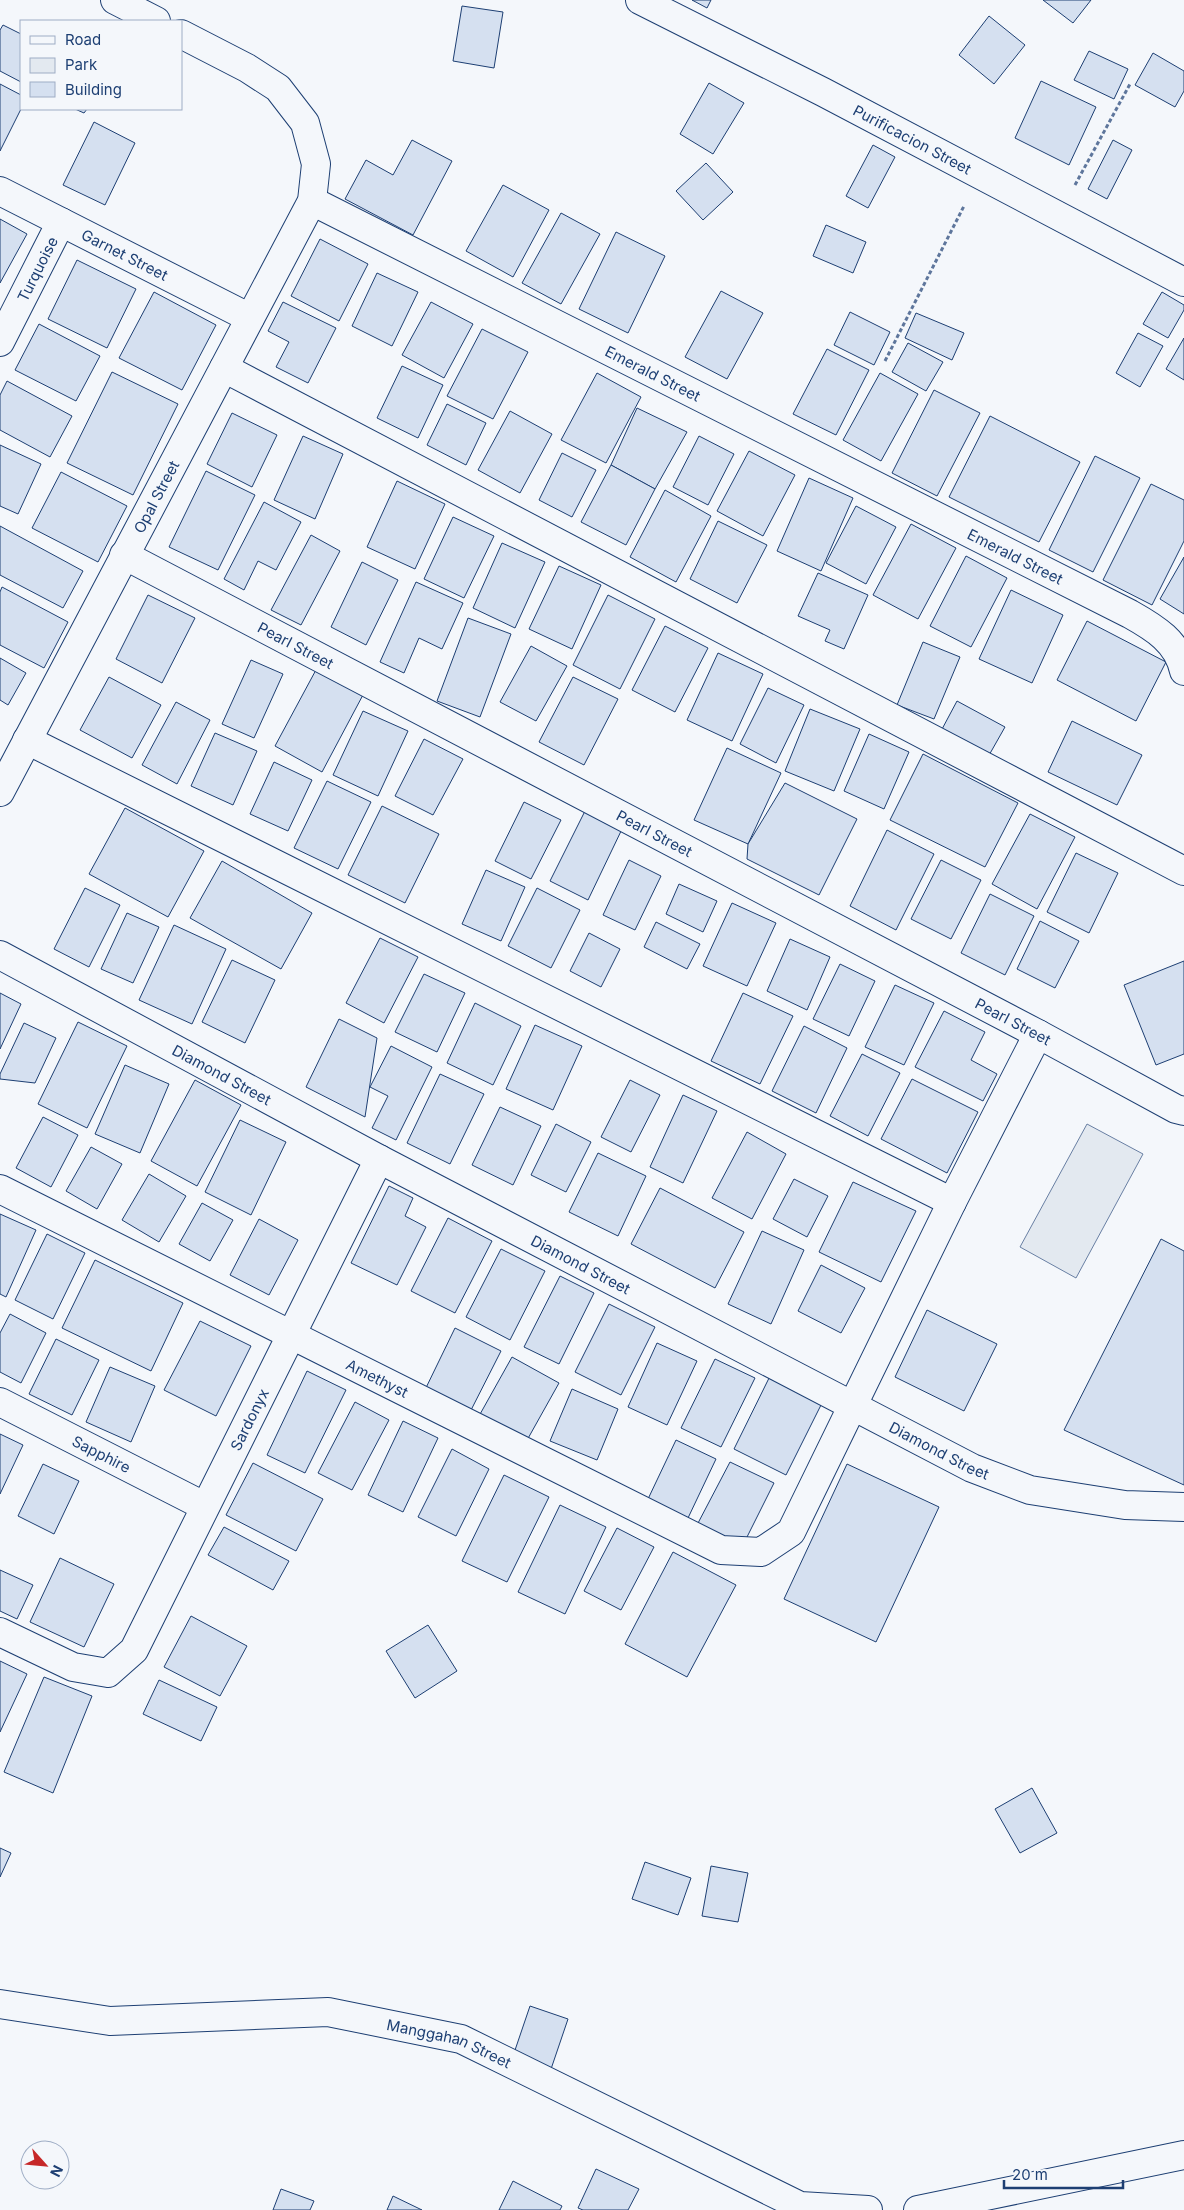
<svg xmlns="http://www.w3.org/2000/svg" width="1184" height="2210" font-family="Inter,sans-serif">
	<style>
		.green { fill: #e3e9f0; stroke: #687fa3 }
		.building { fill: #d5e0f0; stroke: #1d3f73 }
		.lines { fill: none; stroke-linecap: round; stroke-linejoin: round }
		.minor-casing { stroke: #1d3f73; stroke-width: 30 }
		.path { stroke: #5e769c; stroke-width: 3; stroke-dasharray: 4 2.5; stroke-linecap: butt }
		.minor { stroke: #f4f7fb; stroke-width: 28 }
		.labels { text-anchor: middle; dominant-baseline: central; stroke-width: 4; stroke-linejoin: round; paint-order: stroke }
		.street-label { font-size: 15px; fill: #1d3f73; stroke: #f4f7fb }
	</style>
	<rect width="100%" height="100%" fill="#f4f7fb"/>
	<path class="green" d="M1087,1124L1143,1154L1076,1278L1020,1247Z"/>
	<g class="building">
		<path d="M692,0H711L707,8Z"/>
		<path d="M1043,0H1091L1073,23Z"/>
		<path d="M462,6L503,12L494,68L453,61Z"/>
		<path d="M989,16L1025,45L994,84L959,55Z"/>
		<path d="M3,25L21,34V82L0,71V30Z"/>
		<path d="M1089,51L1128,69L1114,99L1074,80Z"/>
		<path d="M1153,53L1184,71V91L1175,107L1135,85Z"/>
		<path d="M1041,81L1096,107L1069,165L1015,138Z"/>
		<path d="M709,83L744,103L713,154L680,134Z"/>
		<path d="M0,84L21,95V109L0,151Z"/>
		<path d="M75,109H87L84,113Z"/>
		<path d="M94,122L135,143L105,205L63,185Z"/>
		<path d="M412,140L452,161L413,235L345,199L366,160L393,175Z"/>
		<path d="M1113,140L1132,150L1107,199L1088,189Z"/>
		<path d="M873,145L895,157L868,208L846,196Z"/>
		<path d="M706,163L733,192L703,220L676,191Z"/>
		<path d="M503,185L549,210L513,277L466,251Z"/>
		<path d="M561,213L600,234L561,304L522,283Z"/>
		<path d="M0,219L27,234L0,283Z"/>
		<path d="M826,225L866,242L853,273L813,256Z"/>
		<path d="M616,232L665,256L628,333L579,309Z"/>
		<path d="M320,239L368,264L339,321L291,296Z"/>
		<path d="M77,260L136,289L107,348L48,319Z"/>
		<path d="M377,273L418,292L392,346L352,326Z"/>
		<path d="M721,291L763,313L727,379L685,357Z"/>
		<path d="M154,292L216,325L182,390L119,358Z"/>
		<path d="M1162,292L1184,305V310L1168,338L1143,324Z"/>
		<path d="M283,302L336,328L308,383L276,367L289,342L268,331Z"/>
		<path d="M431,302L473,324L444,378L402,355Z"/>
		<path d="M850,312L890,332L874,365L834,345Z"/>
		<path d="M916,313L964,333L952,360L905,338Z"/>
		<path d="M39,324L100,356L76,401L15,370Z"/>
		<path d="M482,329L528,352L493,419L447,396Z"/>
		<path d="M1138,333L1163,346L1140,387L1116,373Z"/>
		<path d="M1184,338V380L1166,369Z"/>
		<path d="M908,343L943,362L926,391L892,372Z"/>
		<path d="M827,349L869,370L836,435L793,414Z"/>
		<path d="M402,366L443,385L418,438L377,418Z"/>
		<path d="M112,372L178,404L133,495L67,463Z"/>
		<path d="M597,373L641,397L606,463L561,440Z"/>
		<path d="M880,373L918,394L881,461L843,440Z"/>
		<path d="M7,381L72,416L50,457L0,430V395Z"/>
		<path d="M934,390L980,413L937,496L892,473Z"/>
		<path d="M447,404L486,423L466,465L427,445Z"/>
		<path d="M637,408L687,432L655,489L611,465Z"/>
		<path d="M510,411L552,434L520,493L478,470Z"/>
		<path d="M232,413L277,435L252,487L207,464Z"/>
		<path d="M990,416L1080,462L1039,542L949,497Z"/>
		<path d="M303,436L343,454L315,519L274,500Z"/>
		<path d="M699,436L734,454L708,505L673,487Z"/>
		<path d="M0,445L41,464L18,514L0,506Z"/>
		<path d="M749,451L795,475L763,536L717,511Z"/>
		<path d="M562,453L596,470L572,517L539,500Z"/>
		<path d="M1095,456L1140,478L1093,572L1049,550Z"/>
		<path d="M611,465L655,489L626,545L581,522Z"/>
		<path d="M206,471L255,495L218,570L169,547Z"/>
		<path d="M61,472L127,506L98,562L32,528Z"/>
		<path d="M809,478L853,498L821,571L777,551Z"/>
		<path d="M397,481L445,504L415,569L367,547Z"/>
		<path d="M1151,484L1184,500V541L1152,605L1103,580Z"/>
		<path d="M665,490L711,516L676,582L630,557Z"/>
		<path d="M264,502L301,522L276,570L258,561L244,590L224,579Z"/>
		<path d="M856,506L896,527L866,584L826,563Z"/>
		<path d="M453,517L494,536L464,598L424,579Z"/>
		<path d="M718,521L767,545L737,603L690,579Z"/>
		<path d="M911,524L956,548L918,619L873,595Z"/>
		<path d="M0,526L83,571L63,608L0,575Z"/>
		<path d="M311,535L340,551L301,625L271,610Z"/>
		<path d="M502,543L545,562L515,628L473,608Z"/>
		<path d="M966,556L1007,578L971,647L930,626Z"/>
		<path d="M1184,557V614L1160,599Z"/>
		<path d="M362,562L398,580L366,645L331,627Z"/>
		<path d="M559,566L601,585L572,649L529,629Z"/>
		<path d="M818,573L868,595L844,649L825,641L830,630L798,616Z"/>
		<path d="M416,582L463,603L442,649L419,638L404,673L380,662Z"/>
		<path d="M2,587L68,622L44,668L0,645V592Z"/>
		<path d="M1011,590L1063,615L1032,683L979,659Z"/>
		<path d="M148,595L195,618L162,683L116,659Z"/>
		<path d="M608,595L655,619L620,689L573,665Z"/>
		<path d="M468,618L511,634L480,717L437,701Z"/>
		<path d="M1087,621L1166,662L1136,721L1057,680Z"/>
		<path d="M665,626L708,648L675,712L632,690Z"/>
		<path d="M923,642L960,657L934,719L897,705Z"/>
		<path d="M531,646L567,666L536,721L500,702Z"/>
		<path d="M718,653L763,674L732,741L687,720Z"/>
		<path d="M0,658L26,673L8,705L0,700Z"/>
		<path d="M251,660L283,674L254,738L222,724Z"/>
		<path d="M317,668L364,693L322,772L275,746Z"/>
		<path d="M109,677L161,705L132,758L80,730Z"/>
		<path d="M573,677L618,699L584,765L539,742Z"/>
		<path d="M768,688L804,705L776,763L740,744Z"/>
		<path d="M957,701L1005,727L988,757L941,731Z"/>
		<path d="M176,702L210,720L177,784L142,765Z"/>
		<path d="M810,709L860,729L834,791L785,771Z"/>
		<path d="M363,711L408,731L378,796L333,775Z"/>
		<path d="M1072,721L1142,755L1117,805L1048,772Z"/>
		<path d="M215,733L257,751L233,805L191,786Z"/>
		<path d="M869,734L909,752L884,809L844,791Z"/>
		<path d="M424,739L463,759L433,815L395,796Z"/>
		<path d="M727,748L781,773L748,844L694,820Z"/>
		<path d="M923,754L1018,803L985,867L890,820Z"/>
		<path d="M274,762L312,780L288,831L250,814Z"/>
		<path d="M327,781L371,802L338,869L294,848Z"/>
		<path d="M785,783L857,819L819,895L747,859L748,844Z"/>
		<path d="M524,802L561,820L531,879L495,861Z"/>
		<path d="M382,806L439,834L405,903L348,875Z"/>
		<path d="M125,808L204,851L168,917L89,874Z"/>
		<path d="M586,809L623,827L588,900L550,881Z"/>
		<path d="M1030,814L1075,837L1037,909L992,884Z"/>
		<path d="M887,830L934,854L896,930L850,906Z"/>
		<path d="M1076,853L1118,873L1089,933L1047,912Z"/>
		<path d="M629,860L661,876L635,930L603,915Z"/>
		<path d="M941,860L981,880L951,939L911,919Z"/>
		<path d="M222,861L312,913L281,969L190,918Z"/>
		<path d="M486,870L525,887L501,941L462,924Z"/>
		<path d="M679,884L717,901L703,932L666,914Z"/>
		<path d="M85,888L120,905L89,967L54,949Z"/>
		<path d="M537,888L580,910L551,968L508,946Z"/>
		<path d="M990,894L1034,916L1005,975L961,953Z"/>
		<path d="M732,903L776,923L747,986L703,966Z"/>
		<path d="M127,913L159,927L133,983L101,969Z"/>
		<path d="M1040,921L1079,941L1055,988L1017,969Z"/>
		<path d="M656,922L700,944L687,969L644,947Z"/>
		<path d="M174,925L226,949L192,1024L139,1000Z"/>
		<path d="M589,933L620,949L601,987L570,971Z"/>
		<path d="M380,938L418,957L384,1023L346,1003Z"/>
		<path d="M790,939L830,957L807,1010L767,991Z"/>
		<path d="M232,960L275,980L245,1043L202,1022Z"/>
		<path d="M1184,961V1054L1156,1065L1124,985Z"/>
		<path d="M840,964L875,981L849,1036L813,1019Z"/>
		<path d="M424,974L465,993L437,1052L395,1032Z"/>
		<path d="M895,985L934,1003L904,1065L865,1047Z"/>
		<path d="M0,993L21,1004L0,1049Z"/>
		<path d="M743,993L793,1016L760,1084L711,1061Z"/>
		<path d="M475,1003L521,1026L493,1085L447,1063Z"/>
		<path d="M944,1011L985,1032L971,1060L997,1074L983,1101L915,1067Z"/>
		<path d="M339,1019L377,1038L365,1117L306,1087Z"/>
		<path d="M78,1022L127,1046L87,1128L38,1104Z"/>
		<path d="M24,1023L56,1038L35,1083L0,1079V1074Z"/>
		<path d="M535,1025L582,1046L553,1110L506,1089Z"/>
		<path d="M804,1026L847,1048L816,1113L772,1091Z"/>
		<path d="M391,1046L432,1067L396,1140L372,1128L388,1096L370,1087Z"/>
		<path d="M862,1054L900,1073L868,1136L830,1116Z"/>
		<path d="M125,1065L169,1084L140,1153L95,1134Z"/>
		<path d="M440,1074L484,1094L450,1164L407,1143Z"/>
		<path d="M912,1079L978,1112L947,1173L881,1139Z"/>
		<path d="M195,1080L241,1105L197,1186L151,1161Z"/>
		<path d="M630,1080L660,1095L631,1152L601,1137Z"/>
		<path d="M683,1095L717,1111L683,1183L650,1167Z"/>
		<path d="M500,1107L541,1126L513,1185L472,1165Z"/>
		<path d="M43,1117L78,1135L51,1187L16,1168Z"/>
		<path d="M240,1120L286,1142L251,1215L205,1192Z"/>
		<path d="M556,1124L591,1142L566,1192L531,1175Z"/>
		<path d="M747,1132L786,1154L752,1219L712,1198Z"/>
		<path d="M91,1147L122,1164L97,1209L66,1191Z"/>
		<path d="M598,1153L646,1176L618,1236L569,1212Z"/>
		<path d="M149,1174L186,1196L159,1242L122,1220Z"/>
		<path d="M794,1179L828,1196L807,1237L773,1219Z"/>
		<path d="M853,1182L916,1211L881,1282L819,1252Z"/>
		<path d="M389,1186L413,1198L405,1216L426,1227L397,1285L351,1263Z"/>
		<path d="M660,1188L744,1232L715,1288L631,1244Z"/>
		<path d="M202,1203L233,1220L210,1261L179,1244Z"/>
		<path d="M0,1214L36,1230L6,1297L0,1294Z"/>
		<path d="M448,1218L492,1241L455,1313L411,1291Z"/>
		<path d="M259,1219L298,1240L269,1295L230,1275Z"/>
		<path d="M762,1231L804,1250L771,1324L728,1304Z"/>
		<path d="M47,1234L85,1253L53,1319L15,1300Z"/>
		<path d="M1161,1239L1184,1251V1485L1064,1430Z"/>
		<path d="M501,1249L545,1271L510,1340L466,1317Z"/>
		<path d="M95,1260L183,1303L151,1371L62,1328Z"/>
		<path d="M821,1265L865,1288L841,1333L798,1311Z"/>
		<path d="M560,1276L594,1293L559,1364L524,1347Z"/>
		<path d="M609,1304L655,1327L621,1395L575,1372Z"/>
		<path d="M927,1310L997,1344L964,1411L895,1377Z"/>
		<path d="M10,1314L46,1333L21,1383L0,1372V1333Z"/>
		<path d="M200,1321L251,1346L216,1416L164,1390Z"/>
		<path d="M455,1328L501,1351L467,1418L422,1396Z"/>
		<path d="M56,1339L99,1360L72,1415L29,1394Z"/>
		<path d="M657,1343L697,1361L667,1425L628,1407Z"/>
		<path d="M512,1357L559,1383L526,1442L479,1416Z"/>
		<path d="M715,1359L755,1378L721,1447L681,1428Z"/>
		<path d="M110,1367L155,1386L131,1442L86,1422Z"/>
		<path d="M773,1370L825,1397L786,1475L734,1449Z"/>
		<path d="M307,1371L346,1390L305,1473L267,1455Z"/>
		<path d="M572,1389L618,1409L597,1460L550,1441Z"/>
		<path d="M355,1402L389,1420L352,1490L318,1473Z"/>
		<path d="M403,1421L438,1438L403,1512L368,1495Z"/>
		<path d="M0,1434L23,1445L0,1494Z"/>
		<path d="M676,1440L716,1459L688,1518L648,1499Z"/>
		<path d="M452,1449L489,1469L456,1536L418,1517Z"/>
		<path d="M730,1462L774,1483L742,1547L697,1525Z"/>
		<path d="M253,1463L323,1499L296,1551L226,1515Z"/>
		<path d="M43,1464L79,1481L54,1534L18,1516Z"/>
		<path d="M847,1464L939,1507L876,1642L784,1599Z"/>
		<path d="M504,1475L549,1497L507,1582L462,1561Z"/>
		<path d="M560,1505L606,1527L565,1614L518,1592Z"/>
		<path d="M224,1527L289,1561L273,1590L208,1555Z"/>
		<path d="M617,1528L654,1547L621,1610L584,1591Z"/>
		<path d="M673,1552L736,1585L687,1677L625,1644Z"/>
		<path d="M60,1558L114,1584L84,1647L30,1622Z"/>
		<path d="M0,1570L33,1585L17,1619L0,1611Z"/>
		<path d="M191,1616L247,1646L220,1696L164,1667Z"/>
		<path d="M428,1625L457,1671L415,1698L386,1651Z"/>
		<path d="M0,1661L27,1674L0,1732Z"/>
		<path d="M44,1677L92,1696L53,1793L4,1772Z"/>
		<path d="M159,1680L217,1707L201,1741L143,1714Z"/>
		<path d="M1032,1788L1057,1833L1020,1853L995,1809Z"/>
		<path d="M0,1848L11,1853L0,1877Z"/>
		<path d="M645,1862L691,1878L678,1915L632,1899Z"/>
		<path d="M711,1866L748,1873L738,1922L702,1916Z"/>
		<path d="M530,2006L568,2019L550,2072L512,2059Z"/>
		<path d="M596,2169L639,2189L628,2210H583L578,2208Z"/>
		<path d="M513,2181L562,2206L560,2210H499Z"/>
		<path d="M281,2189L314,2201L310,2210H273Z"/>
		<path d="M393,2196L422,2210H387Z"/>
	</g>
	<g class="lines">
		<defs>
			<g id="minor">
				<path d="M115,0L156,21"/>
				<path id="s1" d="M640,0L823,92L1184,282"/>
				<path id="s2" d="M0,191L250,318"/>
				<path id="s3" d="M312,201L1130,614C1155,628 1178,642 1184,671"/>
				<path id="s4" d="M0,342L61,222"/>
				<path d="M224,368L1184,871"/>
				<path id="s5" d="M124,555L1038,1034L1176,1109L1184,1111"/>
				<path d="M27,740L952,1202"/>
				<path id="s6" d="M0,792L312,201L316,164L305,123L278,88L247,68L181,34"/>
				<path id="s7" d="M0,955L379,1159L972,1468L1030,1490L1125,1505L1184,1507"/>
				<path id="s8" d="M0,1189L721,1550L761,1552L791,1532L952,1202L1038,1034"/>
				<path id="s9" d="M0,1402L204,1506"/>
				<path id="s10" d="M0,1632L73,1667L108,1673L134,1650L379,1159"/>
				<path id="s11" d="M0,2004L110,2021L328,2012L461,2039L800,2206L868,2210"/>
				<path d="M918,2210L1184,2155"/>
			</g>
		</defs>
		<use href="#minor" class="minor-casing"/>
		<g class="path">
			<path d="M1075,185L1130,84"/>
			<path d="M885,361L964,206"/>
		</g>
		<use href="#minor" class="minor"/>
	</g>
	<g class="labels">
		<g class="street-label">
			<text stroke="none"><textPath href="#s1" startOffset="306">Purificacion Street</textPath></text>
			<text stroke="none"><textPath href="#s2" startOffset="140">Garnet Street</textPath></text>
			<text stroke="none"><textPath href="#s4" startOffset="82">Turquoise</textPath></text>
			<text stroke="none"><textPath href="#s3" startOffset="382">Emerald Street</textPath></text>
			<text stroke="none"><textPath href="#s6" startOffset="334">Opal Street</textPath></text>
			<text stroke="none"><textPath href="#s3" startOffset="788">Emerald Street</textPath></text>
			<text stroke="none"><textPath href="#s5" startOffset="194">Pearl Street</textPath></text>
			<text stroke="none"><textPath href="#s5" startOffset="599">Pearl Street</textPath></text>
			<text stroke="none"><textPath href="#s5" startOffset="1004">Pearl Street</textPath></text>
			<text stroke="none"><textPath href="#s7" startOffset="252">Diamond Street</textPath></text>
			<text stroke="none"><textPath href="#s7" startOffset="658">Diamond Street</textPath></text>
			<text stroke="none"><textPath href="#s8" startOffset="422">Amethyst</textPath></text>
			<text stroke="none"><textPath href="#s10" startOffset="409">Sardonyx</textPath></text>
			<text stroke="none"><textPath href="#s7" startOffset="1062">Diamond Street</textPath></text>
			<text stroke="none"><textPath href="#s9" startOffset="114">Sapphire</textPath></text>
			<text stroke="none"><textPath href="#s11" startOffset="455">Manggahan Street</textPath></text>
		</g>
	</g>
	<rect x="20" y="20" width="162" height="90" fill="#f4f7fb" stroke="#9eadc5"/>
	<rect x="30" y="36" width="25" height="8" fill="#f4f7fb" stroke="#9eadc5"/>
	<text x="65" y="45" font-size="15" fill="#1d3f73">Road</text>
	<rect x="30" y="58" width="25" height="15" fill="#e3e9f0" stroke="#9eadc5"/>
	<text x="65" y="70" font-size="15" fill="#1d3f73">Park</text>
	<rect x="30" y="82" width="25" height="15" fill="#d5e0f0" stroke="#9eadc5"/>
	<text x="65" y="95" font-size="15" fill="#1d3f73">Building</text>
	<g transform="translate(45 2165) rotate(117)"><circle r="24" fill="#f4f7fb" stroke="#9eadc5"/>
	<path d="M0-4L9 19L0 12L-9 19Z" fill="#c62828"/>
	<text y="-8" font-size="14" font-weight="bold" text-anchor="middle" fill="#1d3f73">N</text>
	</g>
	<path d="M1004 2180v8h119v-8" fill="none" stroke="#1d3f73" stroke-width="2.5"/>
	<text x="1012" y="2180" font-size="15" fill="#1d3f73" stroke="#f4f7fb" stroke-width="4" paint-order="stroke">20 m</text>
</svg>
